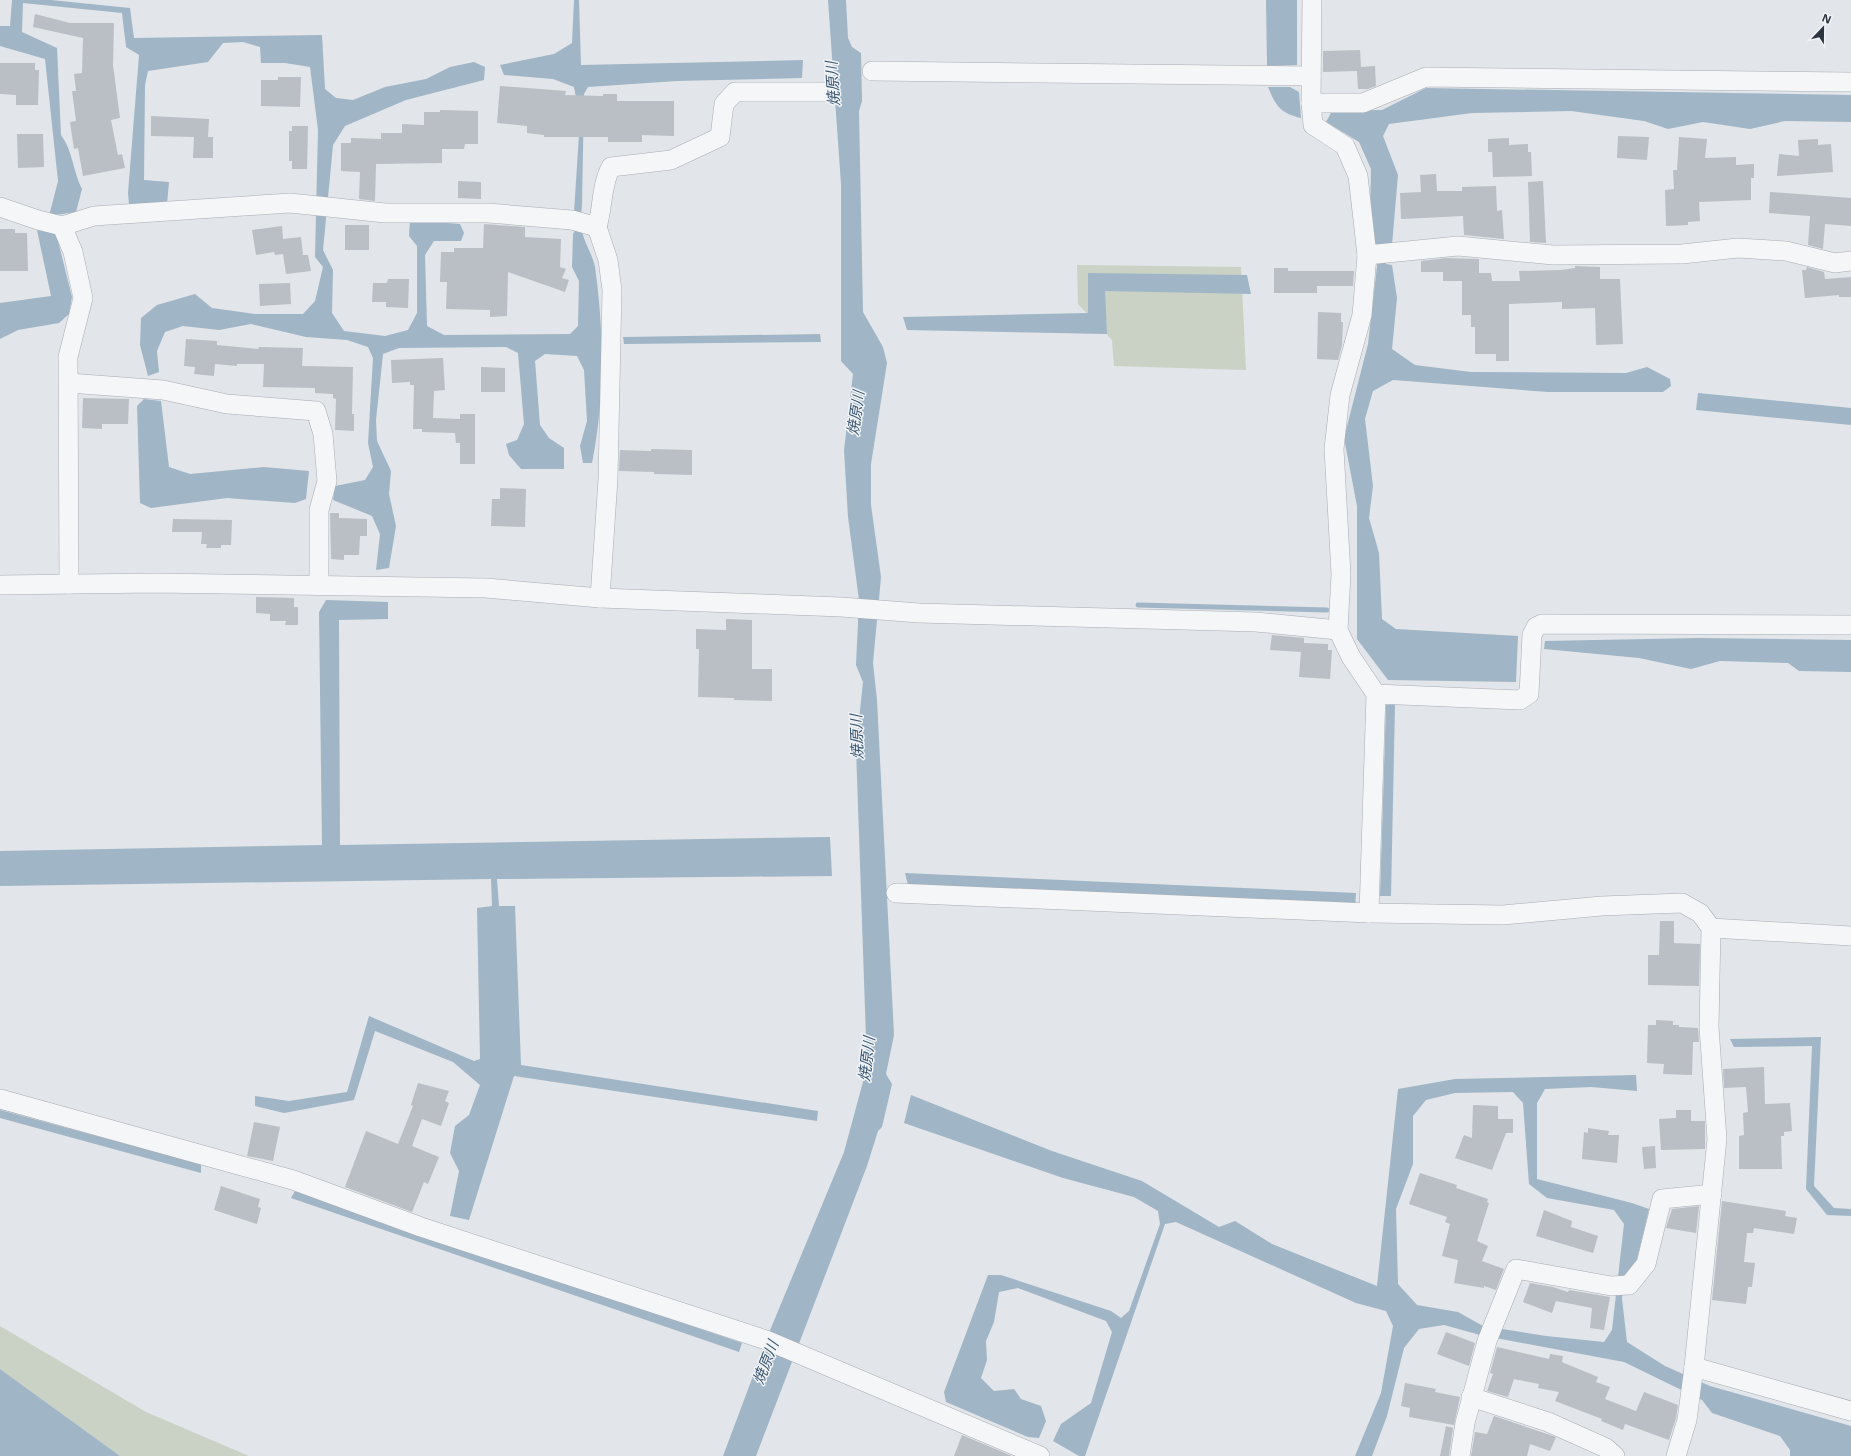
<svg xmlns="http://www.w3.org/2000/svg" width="1851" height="1456" font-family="'Noto Sans','Noto Sans JP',sans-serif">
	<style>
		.green { fill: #c9d2c4 }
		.water { fill: #a0b5c6; fill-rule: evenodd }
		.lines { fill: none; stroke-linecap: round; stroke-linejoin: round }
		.stream { stroke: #a0b5c6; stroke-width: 5 }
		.building { fill: #babfc5 }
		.street-casing { stroke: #a8acb3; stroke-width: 20 }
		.street { stroke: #f4f6f8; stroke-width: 19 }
		.labels { text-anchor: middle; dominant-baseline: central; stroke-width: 3; stroke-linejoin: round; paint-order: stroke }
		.water-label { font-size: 15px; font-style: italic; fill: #395570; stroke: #f1f4f7 }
	</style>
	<rect width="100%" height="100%" fill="#e2e5e9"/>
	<g class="green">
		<path d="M1077,265L1241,267L1246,370L1114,366L1112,340L1078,304Z"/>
		<path d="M0,1326L146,1412L249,1456H120L0,1369Z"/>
	</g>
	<g class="water">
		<path d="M12,0H51L130,8L134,38L322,35L325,89L336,98L353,100L385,87L426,79L450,67L474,62L485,67L484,80L406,100L345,126L333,145L323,250L333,270L332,313L344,331L385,336L408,330L417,313V246L409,236L410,220L460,224L464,233L461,241H434L425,255L427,326L444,335L570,334L578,326L579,281L572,267L573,234L576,227L574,212L580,119L574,87L553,79L504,75L500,65L554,54L572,43L574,0H579L581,65L803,60L802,78L677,81L588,87L584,94L582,205C581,215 580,226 583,235C586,246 593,256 595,267C604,331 605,399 592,463H583L580,446L587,421L584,370L577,356L545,354L535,361L540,425L549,438L564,448V469H521L509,455L506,444L517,440L524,424L518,353L506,347L399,348L383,354L376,420L377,441L391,471L389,494L396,526L389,568L376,570L380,534L372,516L333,500L335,486L365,480L373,467L368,443L373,358L368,347L347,340L306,337L251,324L219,330L183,326L165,332L157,351L159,372L148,376L140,345L141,318L157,305L195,294L212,308L255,314H303L315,301L323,267L315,257L318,130L310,67L285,63H261L260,47L243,42L223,43L208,62L148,71L145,85L144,180L169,182L167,204H129L128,193L139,55L126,47L122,13L23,3L22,32L57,48L61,135C73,151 73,172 82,189L76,212L49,216L58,181L45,59L0,46V26H10Z"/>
		<path d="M828,0H846L848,38L852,47L861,53L862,101L859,111L863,312L883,347L887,363L871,464V505L881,577L873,663L877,700L894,1035L886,1074L892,1084L882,1127L878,1131L867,1166L756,1456H723L771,1328L844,1152L867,1067L856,748L863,682L856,665L859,600L848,517L844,450L853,374L841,361V184Z"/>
		<path d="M1266,0H1297V65L1267,66Z"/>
		<path d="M1268,87H1290L1299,92L1301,118C1280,113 1276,106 1268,87Z"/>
		<path d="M1426,88L1851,95V122L1785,121L1750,129L1703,122L1668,129L1644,121L1571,111L1472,113L1389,124L1383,136L1398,175L1392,245L1385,246L1386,264L1392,265L1397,298L1392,349L1415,365L1471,372L1626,373L1647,367L1670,379L1671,386L1663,392H1548L1393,380L1373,391L1365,419L1373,486L1369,518L1379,553L1382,619L1396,629L1518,636L1516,682L1388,680L1357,639V506L1344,438L1368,344L1377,266L1370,212L1371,169L1359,142L1326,122L1332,111L1382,110Z"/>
		<path d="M37,230L56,233L72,297L69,314L59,323L18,330L0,339V303L51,296Z"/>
		<path d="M1088,273L1247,275L1251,294L1105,291L1107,334L907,330L903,317L1088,313Z"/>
		<path d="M820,334L821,342L624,344L623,337Z"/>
		<path d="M1698,393L1851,408V425L1696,410Z"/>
		<path d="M144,399L161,401L169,467L190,474L264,467L309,471L306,499L295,503L227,498L151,508L140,503L137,406Z"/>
		<path d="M326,600L388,602V619L339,620L340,845L830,837L832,876L497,879L499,906H515L521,1065L818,1111L817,1121L514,1076L469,1220L450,1216L459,1171L450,1153L455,1126L469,1115L480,1085L453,1062L375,1031L354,1100L284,1113L255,1106V1096L289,1101L347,1092L369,1016L474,1061L480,1059L477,908L492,906L491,879L0,886V851L322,845L319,612Z"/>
		<path d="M1698,638L1851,640V672L1799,671L1788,663L1720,661L1691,669L1639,658L1544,649L1545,641Z"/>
		<path d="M1395,704L1391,896H1380L1386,705Z"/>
		<path d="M905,873L1356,893L1355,907L908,885Z"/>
		<path d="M1821,1037L1814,1186L1834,1208L1851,1209V1216L1827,1215L1806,1189L1812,1046L1734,1047L1730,1039Z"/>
		<path d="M1636,1075L1637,1091L1591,1087L1545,1089L1537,1103V1179L1632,1203L1649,1209L1636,1263L1624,1279L1622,1299L1627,1342L1665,1366L1710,1386L1851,1426V1456H1790V1450L1780,1436L1712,1413L1702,1400L1624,1362L1480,1335L1444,1325L1419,1329L1404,1348L1387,1416L1372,1456H1355L1381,1393L1393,1326L1386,1311L1356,1303L1176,1222L1165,1224L1085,1456H1079L1053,1441L1061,1424L1091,1403L1112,1332L1106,1321L1018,1288L999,1292L994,1322L986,1341L987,1360L981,1378L994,1391L1014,1389L1021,1399L1041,1406L1046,1421L1039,1438L1028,1437L946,1402L944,1392L988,1275H1001L1111,1311L1121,1318L1129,1311L1160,1224L1158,1211L1134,1197L1063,1178L904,1123L911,1095L1052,1151L1142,1181L1219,1227L1235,1221L1272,1244L1377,1286L1398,1089L1455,1079ZM1513,1092L1523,1103L1529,1184L1547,1198L1614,1210L1624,1224L1612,1330L1604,1342L1546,1336L1483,1326L1458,1312L1417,1305L1398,1284L1396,1209L1413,1164V1116L1426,1100L1455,1093Z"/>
		<path d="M0,1110L201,1164V1173L0,1118Z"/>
		<path d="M295,1191L742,1343L739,1352L291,1198Z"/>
		<path d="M0,1369L120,1456H0Z"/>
	</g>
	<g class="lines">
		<path class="stream" d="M1138,605L1327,610"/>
	</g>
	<g class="building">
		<path d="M35,14L70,23H114L113,65L120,118L111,120L118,155L122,154L125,168L83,176L78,148L74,149L70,122L76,121L72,91H76L74,74L82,73L83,38L33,27Z"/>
		<path d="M1360,50L1361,67L1375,66L1376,86L1368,89H1358L1357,71L1323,72V51Z"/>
		<path d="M0,63H35V70H39L38,105H16V95L0,94Z"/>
		<path d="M278,77H301L300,107L261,106V80H278Z"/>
		<path d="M500,86L566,91L565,95L603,96V94H617V101H674V136L642,135V142H608V137H544V135L527,133V126L497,123Z"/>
		<path d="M440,110L478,111V144H465L464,149H442V163L376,164L375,201L359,199L360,172L341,171V143H351V138L381,139V133H402V124L424,125V112H440Z"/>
		<path d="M151,116L209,119L208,137H213V158H193L194,137L151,136Z"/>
		<path d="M292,126H308L307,169H292V161H289V131H292Z"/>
		<path d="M17,134H43L44,167L18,168Z"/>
		<path d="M1618,136L1649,137L1647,160L1617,158Z"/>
		<path d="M1679,137L1707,139L1705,158L1736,157V165L1754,164V178H1751V200L1699,202L1700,221L1688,222V225L1666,226L1665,190L1674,189L1673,170H1677Z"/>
		<path d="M1509,138V145L1528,144V152H1531L1532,176L1493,177L1492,152H1488V139Z"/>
		<path d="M1818,139V145L1831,144L1833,172L1777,176L1779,154L1799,156L1798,140Z"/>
		<path d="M1436,174L1437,191H1462V187L1496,186L1497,211L1502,210L1504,239L1464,235L1463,216L1401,219L1400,193L1421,192L1420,175Z"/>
		<path d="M458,181L481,182V199L458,198Z"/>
		<path d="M1543,181L1546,243L1530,242L1528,182Z"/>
		<path d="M1770,192L1851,198V226L1825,224L1823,249L1808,245L1810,216L1769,213Z"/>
		<path d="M484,224L525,227V237L561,239L560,267L566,269L562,278L569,280L565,292L508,272L507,316L490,317V310L446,309L447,282H440L441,252H454V248H483Z"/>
		<rect x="345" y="225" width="24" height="25"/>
		<path d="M282,226L283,239L301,237L303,255H308L311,271L286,274L283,254L275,255L274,252L256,255L252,230Z"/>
		<path d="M0,229H15V233H27L28,271H0Z"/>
		<path d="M1446,258L1479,259V273H1491L1492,281H1520L1519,271L1561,270L1575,268V266L1600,267V279H1620L1623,344L1596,345L1595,308L1562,309V302L1509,304V361H1496V354H1475V327H1471V315H1462V281H1443V272H1421V261Z"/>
		<path d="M1807,267L1824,272L1825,279L1851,277V297H1839V295L1805,298L1802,270H1806Z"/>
		<path d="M1274,268H1288V271H1354L1353,286H1317V293H1274Z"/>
		<path d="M388,279H409L408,308L386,307V302H372L373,283H387Z"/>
		<path d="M290,283L291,304L260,306L259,284Z"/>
		<path d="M1318,312L1341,313V322H1343L1342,345L1338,360L1317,359Z"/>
		<path d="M186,339L217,341V345L258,349L259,347L303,348L302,366L353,367L352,414H354V431L335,430L336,399L333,398V394L315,393V388L263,387L264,364H237V366L215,364L214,376L194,374L195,367L184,366Z"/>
		<path d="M443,358L445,390L434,391L433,418L460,419V414H475V464H460V443H456L455,433L422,432V429H413L414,385H410V382L392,383L391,360Z"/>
		<path d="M481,367L505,368V392H481Z"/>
		<path d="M83,398L129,399L128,424H102V429L82,428Z"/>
		<path d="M651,449L692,450V475L654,474V472L619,471L620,450L651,451Z"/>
		<path d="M500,488L526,489L525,527L491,526L492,499H500Z"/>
		<path d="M330,513H339V518L367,519V536H360L359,555H344V560L331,559Z"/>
		<path d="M173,519L232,520L231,545H221V548H206L207,544H201L202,532H172Z"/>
		<path d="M256,597L294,598V607H298V625H285L286,621H270V614L256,613Z"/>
		<path d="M726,619L752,620V669H772V701L734,700V698L698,697L699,649H696V629L726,630Z"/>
		<path d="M1272,635L1304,638V643L1328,644V650H1332L1330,679L1299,677L1301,652L1270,650Z"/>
		<path d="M1660,921H1674V943L1700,944L1699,986L1648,985V955H1659Z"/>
		<path d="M1656,1020L1673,1021V1025H1679V1027L1698,1028L1699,1042H1693L1692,1075L1663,1074L1664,1064L1647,1063L1648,1025H1656Z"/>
		<path d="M1764,1067L1765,1104L1790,1103L1792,1131L1784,1132V1136H1781L1782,1169H1739V1136L1744,1135L1743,1113L1748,1112L1746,1087L1724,1088L1723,1069Z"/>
		<path d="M418,1083L449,1091L445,1101L449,1103L441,1126L422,1119L412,1146L439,1157L428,1184L424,1182L412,1212L345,1187L366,1131L398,1144L413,1106L411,1105Z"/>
		<path d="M1473,1105L1498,1106V1119H1513V1133H1506L1492,1170L1455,1158L1464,1135L1472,1138Z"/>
		<path d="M1676,1110H1691V1121H1705V1149L1661,1150L1659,1119L1676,1118Z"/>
		<path d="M254,1122L280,1127L273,1161L247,1156Z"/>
		<path d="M1588,1128L1609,1131L1608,1135H1619L1617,1163L1582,1159L1584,1132L1588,1133Z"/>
		<path d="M1655,1146L1656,1168L1644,1169L1642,1147Z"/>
		<path d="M1420,1173L1457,1185L1456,1188L1488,1199L1487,1202L1489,1203L1477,1241L1488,1246L1482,1261L1504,1269L1496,1290L1484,1286V1288L1454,1283L1458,1260L1442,1256L1450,1224L1445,1222L1447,1217L1409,1204Z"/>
		<path d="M221,1186L260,1199L258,1207L261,1208L257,1224L214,1210Z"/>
		<path d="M1722,1201L1786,1211L1785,1216L1797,1218L1794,1234L1754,1228L1753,1233H1747L1744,1262L1755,1263L1752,1287H1748L1746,1304L1712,1300Z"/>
		<path d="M1699,1206L1696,1233L1666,1228L1672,1209Z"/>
		<path d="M1544,1210L1572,1221L1571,1227L1598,1236L1593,1253L1536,1236Z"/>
		<path d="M1530,1283L1553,1287L1568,1292L1569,1290L1610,1297L1604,1330L1590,1328L1592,1308L1556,1301L1552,1313L1523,1302Z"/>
		<path d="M1446,1332L1475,1343L1469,1366L1437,1354Z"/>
		<path d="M1497,1347L1549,1359L1550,1354L1563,1356L1562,1362L1564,1363L1598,1377L1596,1382L1610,1387L1605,1399L1636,1411L1644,1392L1678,1405L1676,1418L1669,1440L1625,1424L1623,1430L1601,1421L1602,1419L1555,1401L1559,1392L1538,1388L1539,1384L1514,1379L1508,1397L1487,1391L1493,1374L1490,1373Z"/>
		<path d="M1405,1383L1436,1389L1435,1392L1460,1397L1454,1425L1409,1417L1410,1408L1401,1406Z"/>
		<path d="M1494,1416L1556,1437L1550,1451L1530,1444L1527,1456H1471L1475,1432L1487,1434Z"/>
		<path d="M1446,1426L1453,1428L1449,1456H1440Z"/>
		<path d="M962,1435L974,1440L1012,1456H954Z"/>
	</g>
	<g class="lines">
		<defs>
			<g id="street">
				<path d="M1312,0L1311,103L1313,125L1345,146L1358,176L1367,255L1362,315L1340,395L1334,449L1341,574L1338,630L1351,657L1376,694L1369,913L1503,915L1602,906L1682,903L1700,913L1711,928L1709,1027L1717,1139L1694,1367L1687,1420L1676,1456"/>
				<path d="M872,71L1311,76"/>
				<path d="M1311,103H1363L1426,77L1851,82"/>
				<path d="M0,207L38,220L62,226L94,216L290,203L385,213H488L572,220L597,227L608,260L612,290L608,479L600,598"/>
				<path d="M62,226L73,252L83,298L68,357L69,584"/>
				<path d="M597,227C603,208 601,185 611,167L671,160L720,137L724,104L735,92H823"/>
				<path d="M1367,255L1458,246L1553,255L1682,254L1738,248L1786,251L1835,263L1851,261"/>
				<path d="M69,383L163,390L227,404L316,411L323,434L327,481L319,510V584"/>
				<path d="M0,585L155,583L486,588L600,598L841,607L919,613L1256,622L1338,630"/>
				<path d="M1376,694L1520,700L1529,694L1532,635L1536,627L1542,624L1851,625"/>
				<path d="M896,893L1369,913"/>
				<path d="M1711,928L1851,936"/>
				<path d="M0,1099L293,1180L421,1227L766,1340L1040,1456"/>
				<path d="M1694,1367L1851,1411"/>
				<path d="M1471,1397L1548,1422L1606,1448L1615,1456"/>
				<path d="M1460,1456L1465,1423L1487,1341L1516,1269L1611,1286L1629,1285L1646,1264L1662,1199L1712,1194"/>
			</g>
		</defs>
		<use href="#street" class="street-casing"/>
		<use href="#street" class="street"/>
	</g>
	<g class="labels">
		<g class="water-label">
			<text transform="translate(832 84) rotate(-94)">焼原川</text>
			<text transform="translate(855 413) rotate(-82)">焼原川</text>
			<text transform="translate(856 737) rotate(-92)">焼原川</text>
			<text transform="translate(866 1059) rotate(-83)">焼原川</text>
			<text transform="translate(765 1362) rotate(-69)">焼原川</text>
		</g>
	</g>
	<g transform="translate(1823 28) rotate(22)" stroke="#f1f4f7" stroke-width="3" paint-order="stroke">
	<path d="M0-3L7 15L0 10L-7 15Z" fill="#2c3440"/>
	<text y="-6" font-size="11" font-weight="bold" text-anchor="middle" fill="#2c3440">N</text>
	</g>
</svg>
